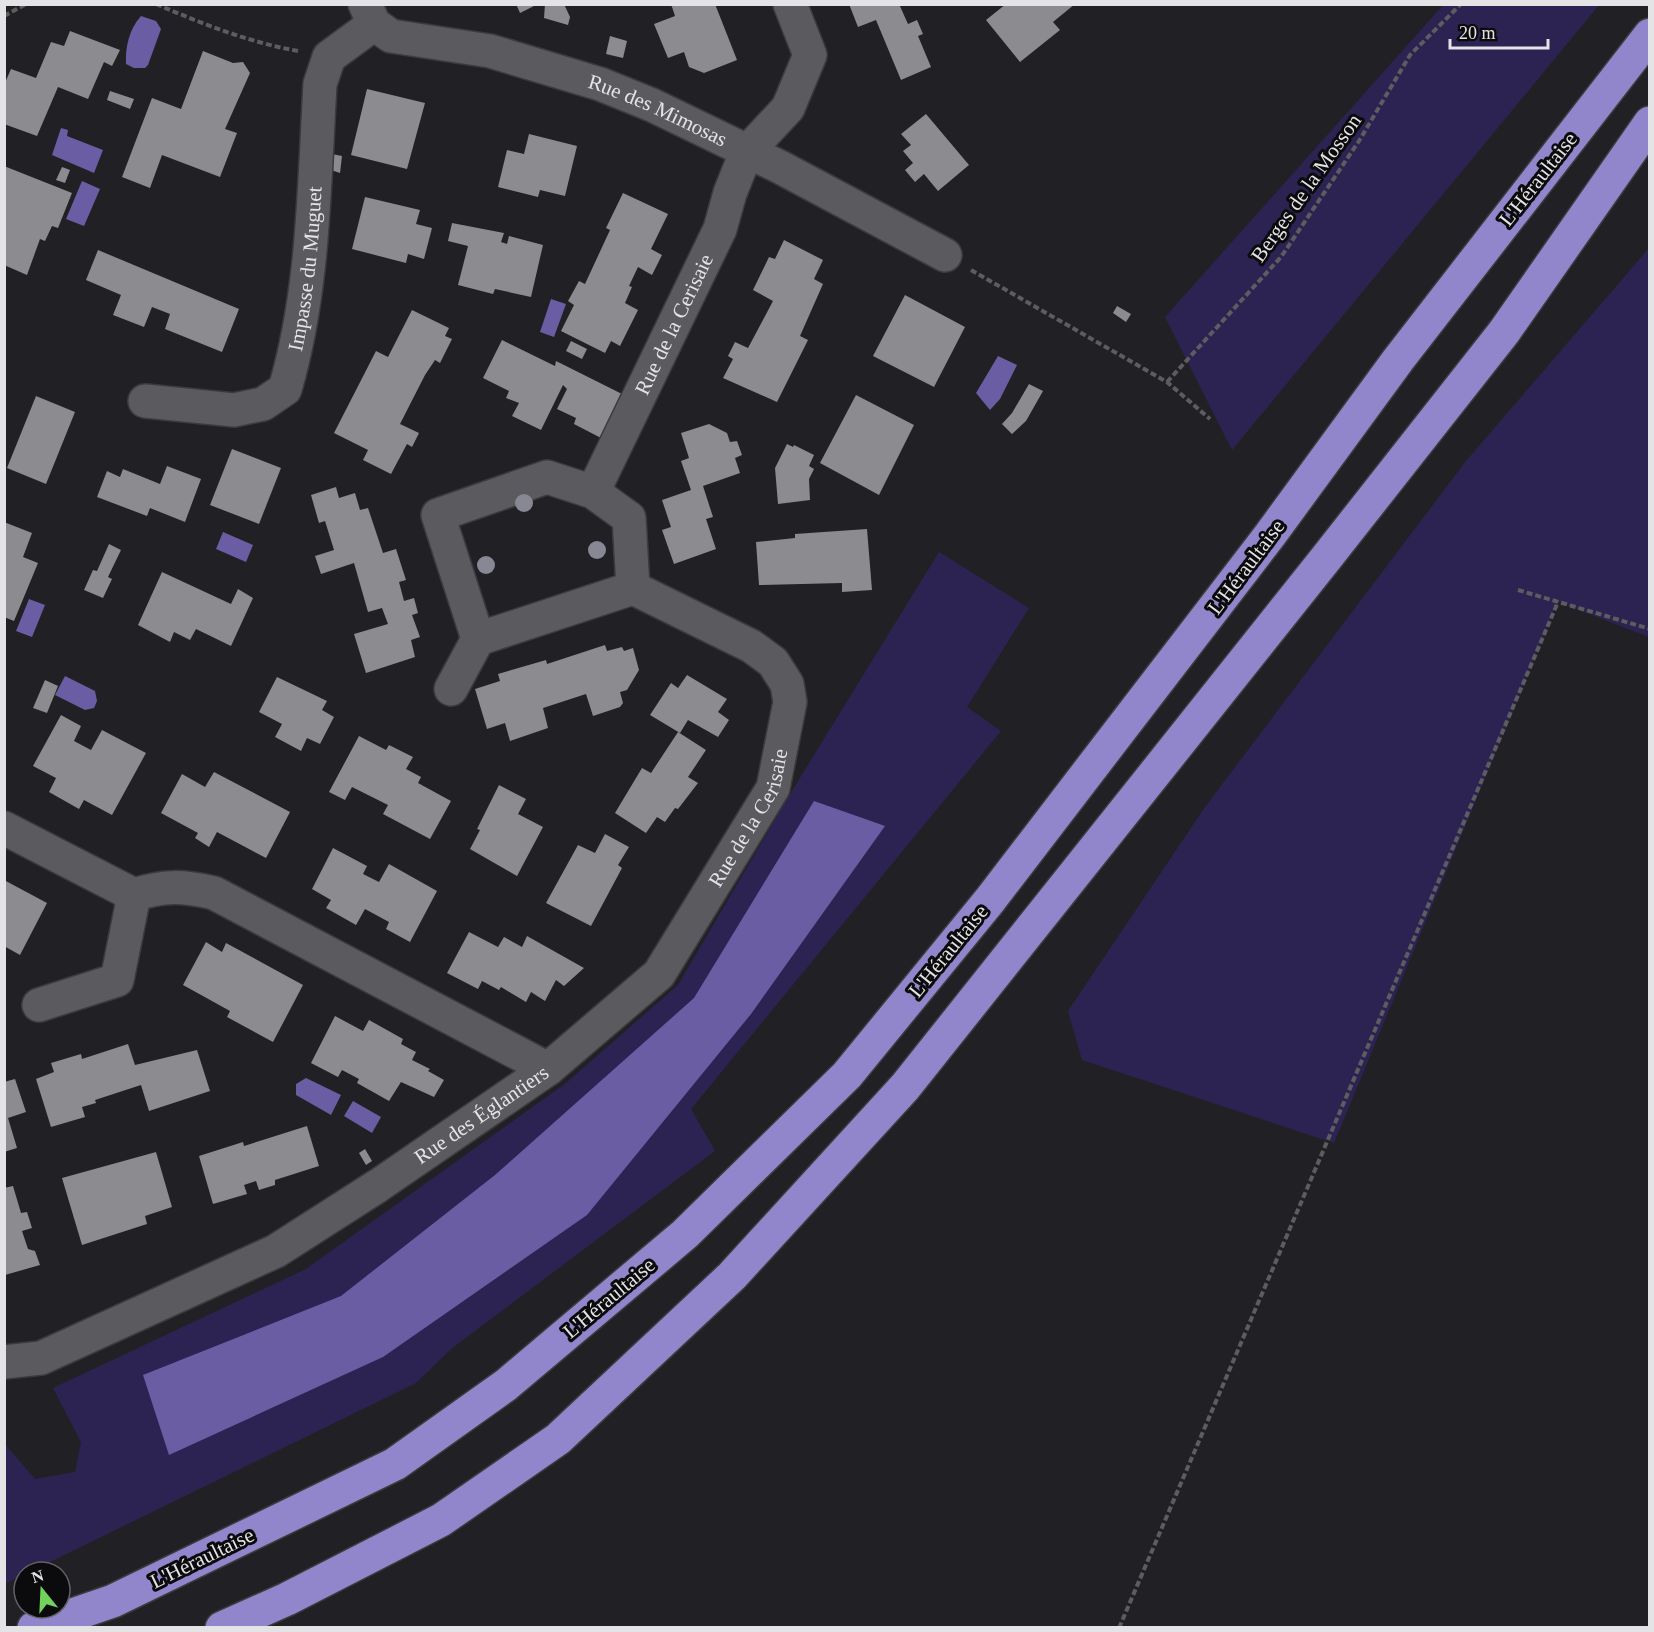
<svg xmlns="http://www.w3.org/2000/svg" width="1654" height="1632" font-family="'Times New Roman',serif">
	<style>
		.green { fill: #2d2352 }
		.water { fill: #6a5da3 }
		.building { fill: #8b8b90 }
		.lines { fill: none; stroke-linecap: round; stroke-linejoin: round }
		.minor-casing { stroke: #3b3b3e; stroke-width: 36 }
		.highway-casing { stroke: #3b3b3e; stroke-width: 36 }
		.path { stroke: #5d5d60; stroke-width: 4; stroke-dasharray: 6 3; stroke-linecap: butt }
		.minor { stroke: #5b5a5f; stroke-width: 33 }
		.highway { stroke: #9186cb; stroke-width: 33 }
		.tree { fill: #888794 }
		.labels { text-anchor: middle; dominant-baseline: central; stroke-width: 6; stroke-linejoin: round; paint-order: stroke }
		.street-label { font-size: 21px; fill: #e4e4e7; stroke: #0b0b0d }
	</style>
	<rect width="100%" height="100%" fill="#212125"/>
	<g class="green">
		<path d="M1444,4L1599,5L1232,450L1165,317Z"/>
		<path d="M1649,248V637L1558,602L1334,1143L1082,1060L1068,1011L1205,807L1466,461Z"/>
		<path d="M939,552L1029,608L967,707L1001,731L691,1109L715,1151L451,1349L416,1383L5,1584L4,1443L35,1479L75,1472L81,1442L53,1388L306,1269L566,1083L678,985L790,794Z"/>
	</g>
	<g class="water">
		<path d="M141,16L156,21L161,29L148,65L145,68H134L126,64C125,48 129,29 141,16Z"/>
		<path d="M61,128L68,130L67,136L103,150L94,173L52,155Z"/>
		<path d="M82,181L100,189L84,226L66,219Z"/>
		<path d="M551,299L566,304L554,337L540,332Z"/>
		<path d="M998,356L1017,365L1000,399L990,410L976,393Z"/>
		<path d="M223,532L253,545L246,562L216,549Z"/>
		<path d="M29,599L45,605L32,637L16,631Z"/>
		<path d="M65,676L95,691L97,701L94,708L85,710L55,695Z"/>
		<path d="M814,801L885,826L751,1014L587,1215L383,1357L169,1455L143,1375L341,1296L495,1175L694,998Z"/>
		<path d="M306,1078L341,1095L331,1115L296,1095V1084Z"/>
		<path d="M353,1101L381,1117L372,1133L344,1116Z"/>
	</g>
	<g class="building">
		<path d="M516,4H538L520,13Z"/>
		<path d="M545,4H564L570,17L568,25L544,18Z"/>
		<path d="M671,4H715L737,60L704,73L689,67L684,52L668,58L654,24L675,16Z"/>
		<path d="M849,4H899L908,24L917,20L923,34L918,36L931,67L901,80L876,20L858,27Z"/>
		<path d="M1006,4H1075L1053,22L1060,30L1020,62L986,20Z"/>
		<path d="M70,31L120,50L112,66L104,62L88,99L58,87L37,136L4,124V85L11,69L36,78L51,42L64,46Z"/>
		<path d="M610,36L627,41L623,58L606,54Z"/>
		<path d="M203,51L233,63L243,62L250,73L225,129L237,133L220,177L162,155L150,188L122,177L152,98L181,109Z"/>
		<path d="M367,89L425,103L407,169L351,155Z"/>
		<path d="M110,91L134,99L130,109L107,100Z"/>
		<path d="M926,114L969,165L938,191L924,174L915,182L905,170L913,163L903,151L911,145L901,134Z"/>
		<path d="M529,134L577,146L565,196L540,190L538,197L498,187L507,150L524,154Z"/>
		<path d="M332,154L342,156L340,173L331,170Z"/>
		<path d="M4,166L72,193L58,228L52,226L45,241L40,239L27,275L4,265Z"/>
		<path d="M62,167L70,170L65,183L56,180Z"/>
		<path d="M623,193L668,214L651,249L662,255L652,275L638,267L629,286L632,287L625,303L638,310L620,346L611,341L605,353L561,331L574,305L568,301L579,281L585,284L610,230L606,228Z"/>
		<path d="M365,197L420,210L416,224L432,228L424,259L408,254L406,263L352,249Z"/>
		<path d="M452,223L504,233L501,242L507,244L509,236L543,245L531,297L495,289L493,294L458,285L468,246L448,241Z"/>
		<path d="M784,240L823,260L814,279L823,284L800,336L808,340L777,402L723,378L733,359L728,356L735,342L748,348L773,301L753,290L769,257L775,259Z"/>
		<path d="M98,250L239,309L222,352L165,329L170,314L152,307L144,327L113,315L121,295L86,280Z"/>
		<path d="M905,295L965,327L934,387L873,356Z"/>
		<path d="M1117,306L1131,314L1126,322L1113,313Z"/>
		<path d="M412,310L449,328L445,336L452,339L440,363L435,360L425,375L400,424L419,433L412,447L407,444L391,474L363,460L368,450L334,433L376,351L388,357Z"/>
		<path d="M502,340L555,366L556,361L622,394L601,438L574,424L576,418L557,409L567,389L563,385L541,430L512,416L519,403L506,398L509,391L483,378Z"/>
		<path d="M571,341L587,349L582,359L566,351Z"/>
		<path d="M1029,384L1043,391L1026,421L1012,434L1002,424L1012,413Z"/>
		<path d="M856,395L914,425L879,495L820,463Z"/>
		<path d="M36,396L75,412L46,484L7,468Z"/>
		<path d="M709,424L727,433L730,442L737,441L742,455L735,458L740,473L703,486L713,517L706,519L716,549L674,564L662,530L671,527L662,500L691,490L681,461L689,458L681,433Z"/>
		<path d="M787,444L793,447L794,445L814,455L809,466L814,469L809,479L810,500L778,504L775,468Z"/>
		<path d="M232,449L281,468L259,524L210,505Z"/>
		<path d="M167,466L201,479L185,522L150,508L147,516L97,497L107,471L120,477L123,469L160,484Z"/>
		<path d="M336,487L339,498L355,493L360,510L368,508L383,553L396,549L406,580L399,582L404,601L414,598L418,613L412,615L420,637L411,640L415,657L366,673L354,634L388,624L382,608L368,612L354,563L321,574L315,556L334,550L325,521L319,523L311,495Z"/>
		<path d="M4,522L32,533L23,557L38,563L14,621L4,617Z"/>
		<path d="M867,529L872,590L842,592V583L759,585L756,542L795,538V534Z"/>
		<path d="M109,544L121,550L108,577L112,579L103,598L84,590L93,570L97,571Z"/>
		<path d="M162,572L231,604L238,589L253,598L231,646L196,629L190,640L174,632L170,642L138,625Z"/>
		<path d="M605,645L607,651L622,647L624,651L633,648L639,670L627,690L620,692L623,703L620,707L593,716L586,694L543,708L548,728L510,741L505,723L487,729L475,689L500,681L498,674L546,660L547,664Z"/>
		<path d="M687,675L727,699L718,712L729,720L718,737L688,720L680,733L650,715L671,683L678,688Z"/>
		<path d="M277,677L327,701L322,710L334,717L320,744L307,738L301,751L275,737L282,724L259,712Z"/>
		<path d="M45,680L58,686L47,713L33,708Z"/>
		<path d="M61,715L81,726L74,741L91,750L102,730L146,753L112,815L84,800L79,809L49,792L56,778L33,766Z"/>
		<path d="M678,732L706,750L688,777L698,783L678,809L675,808L665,822L657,817L646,833L615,813L642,768L651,773Z"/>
		<path d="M359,736L386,750L389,745L413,757L406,769L421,777L418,783L451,801L430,839L383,814L388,805L352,787L345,800L329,792Z"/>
		<path d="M214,772L290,812L266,858L217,832L209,847L195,838L198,833L161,813L182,774L205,787Z"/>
		<path d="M499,785L526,799L518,814L543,827L517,876L470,849L480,830L477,829Z"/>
		<path d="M605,834L629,847L618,865L622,868L591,926L546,903L578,845L595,853Z"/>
		<path d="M333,848L367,866L363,874L379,882L389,864L437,891L410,942L386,929L389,922L365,909L356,925L326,908L331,900L312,889Z"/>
		<path d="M4,880L47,903L20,955L4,946Z"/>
		<path d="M469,932L498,947L504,937L522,947L527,936L584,968L564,986L556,980L545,1001L531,992L526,1002L501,987L499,990L482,981L478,989L447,973Z"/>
		<path d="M206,942L222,952L226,943L303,985L273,1042L227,1017L230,1011L183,985Z"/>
		<path d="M335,1016L363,1031L369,1020L403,1039L401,1044L416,1052L412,1060L430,1069L428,1071L444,1080L434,1097L401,1082L389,1101L357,1083L359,1079L342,1070L338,1077L311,1063Z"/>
		<path d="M128,1044L135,1065L197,1050L210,1091L149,1111L141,1085L95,1100L96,1103L82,1107L85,1117L51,1127L36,1079L54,1072L51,1063L81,1054L82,1059Z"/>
		<path d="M15,1079L26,1112L8,1118L17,1148L4,1152V1082Z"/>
		<path d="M307,1126L319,1166L275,1180V1185L259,1190L256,1181L244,1185L247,1194L213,1204L199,1156L243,1142L244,1146Z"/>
		<path d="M365,1149L372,1161L366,1165L359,1153Z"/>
		<path d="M156,1152L172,1207L145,1216L147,1224L82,1245L62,1178Z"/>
		<path d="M13,1186L21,1213L27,1212L32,1228L22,1231L28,1249L35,1251L40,1265L5,1275L4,1188Z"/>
	</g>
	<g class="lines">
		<defs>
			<g id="minor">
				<path id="s1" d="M365,4L374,24L391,36L490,51L600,84L652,105L780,167L945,255"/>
				<path id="s2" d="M145,401L234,410L263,404L285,389C314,290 314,187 320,84L329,57L374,24"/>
				<path id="s3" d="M593,492L629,518L633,588L478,639L438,515L547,477L593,492L720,229L730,193L746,153L788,108L810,55L790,4"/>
				<path d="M451,689L478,639"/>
				<path d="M4,828L134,895C164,885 183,886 214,893L548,1069"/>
				<path d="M39,1005L117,980L134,895"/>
				<path id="s4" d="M4,1362L41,1358L276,1251L379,1185L548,1069L659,974L773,788L790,702L787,684L773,662L751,646L633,588"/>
			</g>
			<g id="highway">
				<path d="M34,1628L113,1601L395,1464L506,1385L685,1234L847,1075L990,900L1108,746L1270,535L1398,360L1650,35"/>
				<path d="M222,1628L287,1599L441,1520L558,1439L732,1276L905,1087L1327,557L1504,332L1650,123"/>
			</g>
		</defs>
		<use href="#minor" class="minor-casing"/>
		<use href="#highway" class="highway-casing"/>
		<g class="path">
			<path d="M156,4C203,24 248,42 298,51"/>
			<path d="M4,16L26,4"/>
			<path d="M971,270L1167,382L1210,419"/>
			<path d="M1167,382L1281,257L1359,141L1410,55L1461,4"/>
			<path d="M1518,590L1650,629"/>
			<path d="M1119,1628L1558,602"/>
		</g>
		<use href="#minor" class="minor"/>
		<use href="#highway" class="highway"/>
	</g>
	<g class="tree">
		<circle cx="524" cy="503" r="9"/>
		<circle cx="597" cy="550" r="9"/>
		<circle cx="486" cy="565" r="9"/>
	</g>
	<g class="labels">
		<g class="street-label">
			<text stroke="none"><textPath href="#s1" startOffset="321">Rue des Mimosas</textPath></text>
			<text transform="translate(1538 179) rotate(-52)">L'Héraultaise</text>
			<text transform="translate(1306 188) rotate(-55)">Berges de la Mosson</text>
			<text stroke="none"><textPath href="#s2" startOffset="268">Impasse du Muguet</textPath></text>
			<text stroke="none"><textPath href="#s3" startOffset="758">Rue de la Cerisaie</textPath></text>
			<text transform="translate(1246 567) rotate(-53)">L'Héraultaise</text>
			<text stroke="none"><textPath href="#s4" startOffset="950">Rue de la Cerisaie</textPath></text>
			<text transform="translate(948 951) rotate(-51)">L'Héraultaise</text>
			<text stroke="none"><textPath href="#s4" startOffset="542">Rue des Églantiers</textPath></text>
			<text transform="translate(609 1298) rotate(-40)">L'Héraultaise</text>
			<text transform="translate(202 1558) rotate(-26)">L'Héraultaise</text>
		</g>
	</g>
	<rect width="1654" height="1632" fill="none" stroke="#e4e4e7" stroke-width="12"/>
	<g transform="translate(42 1590) rotate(342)"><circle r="28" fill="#0b0b0d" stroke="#626264" stroke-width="1.5"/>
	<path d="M0-4.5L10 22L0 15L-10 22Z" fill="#72d25d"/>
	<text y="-9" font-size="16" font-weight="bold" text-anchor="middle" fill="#e4e4e7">N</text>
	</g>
	<path d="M1450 39v9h98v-9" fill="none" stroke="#e4e4e7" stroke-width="3"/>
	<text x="1459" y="39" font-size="18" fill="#e4e4e7" stroke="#0b0b0d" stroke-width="4.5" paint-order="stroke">20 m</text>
</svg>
